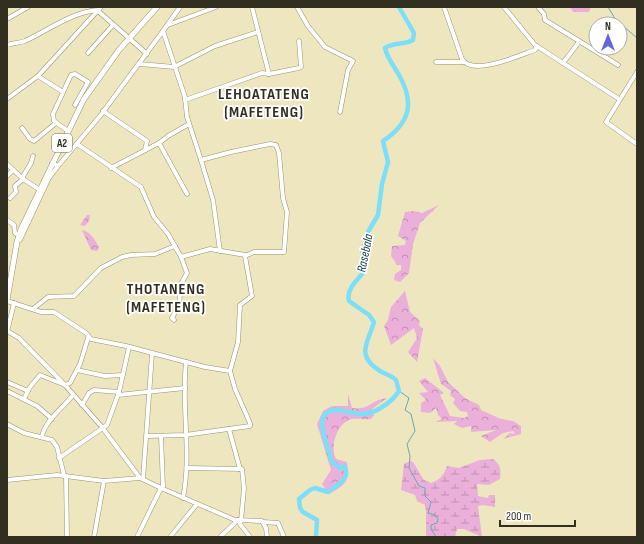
<svg xmlns="http://www.w3.org/2000/svg" width="644" height="544" font-family="'Sofia Sans Condensed',sans-serif">
	<style>
		.forest { fill: url(#forest-crowns) }
		.wetland { fill: url(#wetland-marsh) }
		.lines { fill: none; stroke-linecap: round; stroke-linejoin: round }
		.stream { stroke: #65aab7; stroke-width: 1 }
		.river { stroke: #7bdff8; stroke-width: 4.5 }
		.minor-casing { stroke: #9a926e; stroke-width: 5 }
		.major-casing { stroke: #9a926e; stroke-width: 6 }
		.minor { stroke: #fff; stroke-width: 4 }
		.major { stroke: #fff; stroke-width: 5 }
		.labels { text-anchor: middle; dominant-baseline: central; stroke-width: 3.5; stroke-linejoin: round; paint-order: stroke }
		.shield { fill: #fff; stroke: #706d63; stroke-width: 1 }
		.shield-label { font-size: 11px; font-weight: bold; fill: #332f20 }
		.water-label { font-size: 13px; font-style: italic; fill: #113f4a; stroke: #fff }
		.district-label { font-size: 16px; font-weight: bold; letter-spacing: 1px; fill: #332f20; stroke: #fff }
	</style>
	<defs>
		<pattern id="forest-crowns" width="20" height="18" patternUnits="userSpaceOnUse"><rect width="20" height="18" fill="#eab0da"/><path d="M2 6a3 3 0 1 1 6 0M12 15a3 3 0 1 1 6 0" fill="none" stroke="#be90b0"/></pattern>
		<pattern id="wetland-marsh" width="20" height="14" patternUnits="userSpaceOnUse"><rect width="20" height="14" fill="#eab0da"/><path d="M1 5h8M5 5V1M11 12h8M15 12V8" fill="none" stroke="#be90b0"/></pattern>
	</defs>
	<rect width="100%" height="100%" fill="#eee6bf"/>
	<g class="forest">
		<path d="M570,7H591L589,12H573Z"/>
		<path d="M439,205L420,223L413,244L409,273L400,282L394,280L395,274L401,270V265H397L391,256L392,246L405,245L406,241L398,236L405,212L414,211L422,213Z"/>
		<path d="M87,215H90L89,221L85,226L80,225Z"/>
		<path d="M82,230C91,232 95,240 99,247L97,251L91,250Z"/>
		<path d="M405,291L410,312L420,321L419,325L423,329L417,362L408,352L417,338L414,328L391,345L384,326L388,320L391,307Z"/>
		<path d="M433,358L440,366L448,382L465,398L479,405L481,410L501,419L513,421L521,426V434L503,439L510,433L515,434L513,431L503,433L490,442L481,436L496,430L471,432V426L462,428L454,424L457,421L435,422L442,419L438,415L436,408L430,413L421,412V403L426,400L419,393L428,392L419,381L425,378L444,393L440,395L450,416L464,418L468,416L467,412L460,411L453,403L455,399L450,395L451,391L441,384Z"/>
		<path d="M348,394L352,408C369,411 372,399 387,398L372,409L374,415L371,419C365,420 357,418 352,419C336,423 330,447 336,459L347,462C350,482 345,485 329,494L322,484L331,470L317,424L323,411L332,406H348Z"/>
	</g>
	<path class="wetland" d="M493,459C501,465 501,470 500,479L489,485L477,484L478,496L488,498L489,495H495V507L483,505L478,506L482,537L464,529H457L455,537H426V511L425,505L417,501L415,495L401,490L404,464L410,461L413,462L424,480L431,483C440,480 444,475 447,466L459,468L480,460Z"/>
	<g class="lines">
		<g class="stream">
			<path d="M608,7L616,20L637,38"/>
			<path d="M399,391L409,398L405,410L411,414L415,431L407,444L410,456L409,468L419,486L425,488V496L431,502L428,513L435,515L438,519L437,523L431,525V529L436,537"/>
		</g>
		<path class="river" d="M316,537L317,520L303,512L300,508L299,499L310,490L315,488L328,492C336,485 352,479 344,466L340,468L331,461C329,446 320,433 323,417C333,403 347,414 361,414C374,415 392,402 399,391L396,380C391,375 385,374 380,371C355,355 368,343 374,322L369,315L349,301C346,290 356,281 363,273V250L368,232L378,215L382,184L388,162L383,141C410,123 415,103 399,75C394,66 387,58 385,48C394,42 404,45 413,40L414,33L399,7"/>
		<defs>
			<g id="minor">
				<path d="M180,7L163,31L185,97L187,117L201,160L231,152L270,144L276,145L279,153L283,198L287,212L284,252H254L245,256L252,296L240,305L238,342L230,371"/>
				<path d="M252,7L269,74"/>
				<path d="M297,7L308,26L325,47L353,61L348,70L340,112"/>
				<path d="M444,7L462,59C472,77 520,55 535,50L537,46"/>
				<path d="M504,7L535,45L619,99"/>
				<path d="M538,7L544,14L545,20L618,65"/>
				<path d="M7,19L28,7"/>
				<path d="M168,25L216,7"/>
				<path d="M7,45C13,43 19,43 25,41C49,30 70,13 97,10L147,54"/>
				<path d="M88,53L113,25"/>
				<path d="M436,62H463"/>
				<path d="M563,63L579,42"/>
				<path d="M140,64L174,67L215,46L258,32"/>
				<path d="M637,72L606,122L637,144"/>
				<path d="M38,76L63,92"/>
				<path d="M7,99L38,76L101,7"/>
				<path d="M185,100L262,73L269,74L299,68L301,67L299,41"/>
				<path d="M103,111L147,141L145,150"/>
				<path d="M22,128L30,139L34,141L56,123"/>
				<path d="M68,131L54,121L53,114L71,75L75,74L88,82L75,105"/>
				<path d="M159,143L187,194"/>
				<path d="M77,144L141,187L154,217L168,234L181,257L187,273L181,284L179,305L172,318L174,320"/>
				<path d="M201,160L213,200L220,251"/>
				<path d="M52,163L58,166L100,116L163,31"/>
				<path d="M7,164L23,179L40,190"/>
				<path d="M111,168L159,143L168,136L189,124"/>
				<path d="M7,176L13,170"/>
				<path d="M22,178L31,163L33,156"/>
				<path d="M10,198L16,192L15,186L23,179"/>
				<path d="M7,220L14,225L15,233L19,236"/>
				<path d="M20,240L49,178L58,166"/>
				<path d="M181,257L210,249L245,255"/>
				<path d="M7,301L41,312H54L86,333L91,339L126,346L205,367L230,371L235,389L250,423V426L185,435L147,436"/>
				<path d="M33,309L48,297L74,296L101,268L122,257L131,255L155,254L175,246"/>
				<path d="M7,331L19,338L65,385L101,426L140,478"/>
				<path d="M7,332L14,303"/>
				<path d="M77,370L105,376L123,375"/>
				<path d="M7,382L28,391"/>
				<path d="M7,391L37,406L52,419"/>
				<path d="M118,395L185,388"/>
				<path d="M24,399L30,387L40,375L65,385L70,383L80,364L88,338"/>
				<path d="M82,405L89,393L94,390L119,392"/>
				<path d="M7,424L24,433L52,440L57,447L64,475"/>
				<path d="M229,429L240,469"/>
				<path d="M161,436L163,486L161,488L235,520L262,521L266,528L267,537"/>
				<path d="M42,437C44,421 64,407 73,395"/>
				<path d="M59,458L107,425L119,392L129,347"/>
				<path d="M187,468L242,469L244,488L241,521"/>
				<path d="M66,476L67,537"/>
				<path d="M143,479L152,354"/>
				<path d="M7,480L57,475L104,481L140,478L161,488L137,537"/>
				<path d="M183,498C192,453 181,407 186,362"/>
				<path d="M239,520L240,524L250,537"/>
				<path d="M263,522L278,523L284,537"/>
				<path d="M94,537L104,481"/>
				<path d="M170,537L197,504"/>
				<path d="M220,537L238,520"/>
			</g>
			<path id="major" d="M7,300L17,242L21,229L84,99L119,50L157,7"/>
		</defs>
		<use href="#minor" class="minor-casing"/>
		<use href="#major" class="major-casing"/>
		<use href="#minor" class="minor"/>
		<use href="#major" class="major"/>
	</g>
	<g class="labels">
		<rect class="shield" x="52" y="134" width="20" height="18" rx="3"/>
		<g class="shield-label">
			<text x="62" y="143">A2</text>
		</g>
		<g class="water-label">
			<text transform="translate(365 253) rotate(-79)">Rasebala</text>
		</g>
		<g class="district-label">
			<text x="264" y="94">LEHOATATENG<tspan x="264" dy="18">(MAFETENG)</tspan></text>
			<text x="166" y="289">THOTANENG<tspan x="166" dy="18">(MAFETENG)</tspan></text>
		</g>
	</g>
	<rect width="644" height="544" fill="none" stroke="#332f20" stroke-width="16"/>
	<g transform="translate(608 36)"><circle r="19" fill="#ffffff" stroke="#adaca6"/>
	<path d="M0-3L7 15L0 10L-7 15Z" fill="#6067df"/>
	<text y="-6" font-size="11" font-weight="bold" text-anchor="middle" fill="#332f20">N</text>
	</g>
	<path d="M500 520v6h75v-6" fill="none" stroke="#332f20" stroke-width="2"/>
	<text x="506" y="520" font-size="12" fill="#332f20" stroke="#ffffff" stroke-width="3" paint-order="stroke">200 m</text>
</svg>
